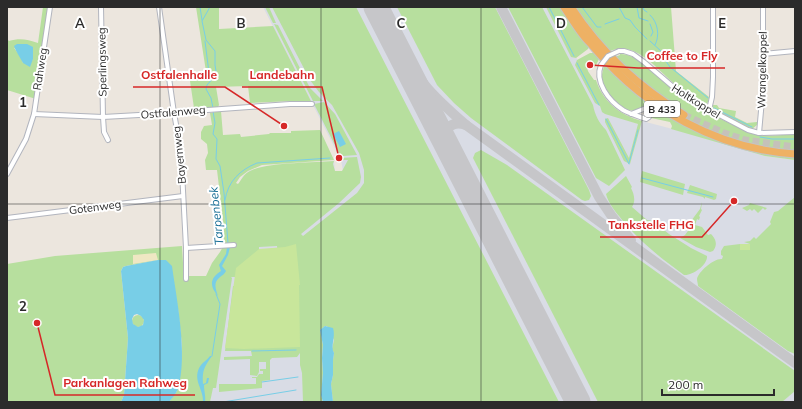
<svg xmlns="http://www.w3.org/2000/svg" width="802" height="409" font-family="Mulish,sans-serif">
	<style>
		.airport { fill: #d9dce5 }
		.green { fill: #b7df9e; fill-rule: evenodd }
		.sand { fill: #efe7c3 }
		.pitch { fill: #c8e69b }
		.water { fill: #78cee7; fill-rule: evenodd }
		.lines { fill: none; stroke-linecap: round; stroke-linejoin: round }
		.stream { stroke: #78cee7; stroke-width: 1 }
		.taxiway { stroke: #c6c6c9; stroke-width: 10 }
		.runway { stroke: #c6c6c9; stroke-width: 25 }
		.trunk-tunnel { stroke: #c5c1ba; stroke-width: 7; stroke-dasharray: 7 3.5; stroke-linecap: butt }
		.minor-casing { stroke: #b2b5be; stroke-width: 6 }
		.trunk-casing { stroke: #c4c4c4; stroke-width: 9 }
		.minor { stroke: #fff; stroke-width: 4 }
		.trunk { stroke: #eeb164; stroke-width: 7 }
		.minor-bridge-casing { stroke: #b2b5be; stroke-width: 6; stroke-linecap: butt }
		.minor-bridge { stroke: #fff; stroke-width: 4 }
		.grid { fill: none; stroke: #2b2b2b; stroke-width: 1; stroke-opacity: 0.55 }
		.labels { text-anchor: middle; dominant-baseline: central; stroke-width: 4; stroke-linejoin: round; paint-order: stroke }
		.shield { fill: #fff; stroke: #6b6b6b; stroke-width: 1 }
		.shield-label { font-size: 10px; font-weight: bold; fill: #2b2b2b }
		.street-label { font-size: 11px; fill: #2b2b2b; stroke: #fff }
		.water-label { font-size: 12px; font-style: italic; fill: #166d95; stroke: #fff }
		.grid-label { font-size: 13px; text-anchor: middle; font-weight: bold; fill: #2b2b2b; stroke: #fff; stroke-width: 4; stroke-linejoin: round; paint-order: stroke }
		.leader { fill: none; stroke: #d62828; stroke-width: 1.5 }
		.callout-dot { fill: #d62828; stroke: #fff; stroke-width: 1.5 }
		.callout-label { font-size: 12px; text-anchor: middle; font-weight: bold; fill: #d62828; stroke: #fff; stroke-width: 4; stroke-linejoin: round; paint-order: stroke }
	</style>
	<rect width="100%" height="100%" fill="#ece6de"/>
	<path class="airport" d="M263,7H550L605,113L641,125L642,121L688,133L765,156L795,160V402H210L230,276L232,277L231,201L243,176L249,171L262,167L334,161L335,171H343L341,160Z"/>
	<g class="green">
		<path d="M43,7H48L38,73L36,99L7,90V39L9,41C19,38 27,39 38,43ZM14,48L33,56L32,61L23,63L21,57Z"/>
		<path d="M196,7H219V29L273,26L312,103H298L292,101L250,103L248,86L216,87L219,105L218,107L181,111V110L194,108L190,81L207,78Z"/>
		<path d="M265,7H269L276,23H273Z"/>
		<path d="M272,7H356L559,402H333L331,384L333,375V360L334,353L332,349L334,340L327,326H325L320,330L323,345L322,358L323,373L321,395L323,402H303L302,373L300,365V353L297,357L272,358L270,360V380L262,381V388L219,392V384H256V378H252V377H257L259,374H263V371H260V369H266V362H259V372L257,376L250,375V359L224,360V357L252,356L251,351H225L233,286L300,285L278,255L277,246L259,247V250L236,277H231L232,278L216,388H213L210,402H169L177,391L180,375L182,345L178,309L166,260H158L126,266L123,267L121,271L128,338L124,395L121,402H7V264L55,256L182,246L184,280H188V276H206L212,263L220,252L224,245L223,220L217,170H206L205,160L208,153L207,144L201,139V132L204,126L212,125L210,113L221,111L223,135L240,134L241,137L269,134L270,133H291V131L320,130L334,160L262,165L248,171L240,177L236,183L238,184C242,179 244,174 250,171C266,162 314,163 334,161L333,164L335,171H342L348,160H342L340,158L357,157L361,177L360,183L339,203L301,234L303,236L357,193L364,183V170L359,153L332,105L319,92L310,80Z"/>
		<path d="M397,7H495L589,190L591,196L589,200L585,201L582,200L471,118L454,103L437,85Z"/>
		<path d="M508,7H542L593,105C595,115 599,123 606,130L625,170L609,186L596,178Z"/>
		<path d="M546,7H560L589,47L588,49L576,58L571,57Z"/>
		<path d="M575,7H671L676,71L709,97L708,102L706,105C696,100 686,94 677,86C658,71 637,40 610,51L595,34Z"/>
		<path d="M274,24L278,25L310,88L323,101H313Z"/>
		<path d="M590,53H594L600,57L595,67H594L591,61L586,63C586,70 590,74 594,80H596C603,102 620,115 642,121L630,164L624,161L605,122V119L608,118L629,158L638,124L605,114L602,112L600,106L595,103L575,65L577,60Z"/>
		<path d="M620,54C642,53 667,87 685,99C699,108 715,116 731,124C738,124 741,130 747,132C762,138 779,135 795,134V152L745,144L697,126L650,89L615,57L620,55Z"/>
		<path d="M605,63L701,133L795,156V160L765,156L671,129L672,126L670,122L651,118L653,115L652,110L647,106C641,106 636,112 629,110C618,108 600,86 602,75C602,72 604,67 605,63Z"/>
		<path d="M324,102L335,114L357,155L343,156L340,155L314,104Z"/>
		<path d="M713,105H717L719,108L736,111L735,117L747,123L757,122V125L752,129L748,127L713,109Z"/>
		<path d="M481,150L507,165L795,371V391L782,402H598L473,158L475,153Z"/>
		<path d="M642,171L685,184L683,195L640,182Z"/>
		<path d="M626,176L632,187L631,188C634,194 636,201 632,207L647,220L653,221L669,234L691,248L707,256C708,265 692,276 684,275C658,256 639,241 619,216C614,210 608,202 606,194Z"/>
		<path d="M690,185L717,194L716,199L714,200L705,197V199L703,197L687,193Z"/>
		<path d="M795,197V354L788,351L698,286C698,284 697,281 697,279C698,272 714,258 722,259L723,256L721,255V251L724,246L740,244V250L750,244L744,242L750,241L754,237L756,239L771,224L770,222L774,212L778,211Z"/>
		<path d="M702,202L701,209L702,210L699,216L700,217L699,220L697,219L695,225L702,227L708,235L711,234C716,239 718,245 713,251L710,252L696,247L680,238L685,235L693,224L691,221L700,209Z"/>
		<path d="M750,203L767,208L765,210L763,208L758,213L754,209L752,211L750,209L747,211L742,208L749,205Z"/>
		<circle cx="138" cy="321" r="6"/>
	</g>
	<path class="sand" d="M156,253L158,260L133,264V255Z"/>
	<g class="pitch">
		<path d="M296,244L300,285H299L300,347L244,349L225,348L236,268L259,249L285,247Z"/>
		<rect x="740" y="244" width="10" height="6"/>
	</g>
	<g class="water">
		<path d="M17,44H27L33,47V59L30,67L23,63C20,57 16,52 14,46Z"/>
		<path d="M339,131L346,144L340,147L333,134Z"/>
		<path d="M227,247H230L228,255L222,266L226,271C224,275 222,275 219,278C213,283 216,290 218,296C209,286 210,278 221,271L219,265L226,254Z"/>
		<path d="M158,260H166L172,266C177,302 188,354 178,389C176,394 172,398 169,402H121L124,395L128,338L121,271L123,267L126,266ZM137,314L141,316L144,320L143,325L138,327L133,324L132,319L134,315Z"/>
		<path d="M325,326L333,328C336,337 330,346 334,353L333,360V375L331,384L333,402H323L321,395L323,373L322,358L323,345L320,330Z"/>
		<path d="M210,356H212C204,367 202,371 203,384L206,383L207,378H209L208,383L204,385C204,391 206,397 205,402H203C204,389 191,379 201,365C203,362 207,360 210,356Z"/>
	</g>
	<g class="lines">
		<g class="stream">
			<path d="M200,7L202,20"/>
			<path d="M210,7L202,21L206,40L215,51V65L216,71L214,77L207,85L206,89L211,98L213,108"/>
			<path d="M549,7L574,56"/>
			<path d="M582,7L597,27H601"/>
			<path d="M619,7L625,18L630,20L635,27L647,39"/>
			<path d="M637,7L639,18L648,21"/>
			<path d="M643,7L644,10L647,12"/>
			<path d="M650,15C658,22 660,36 655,45"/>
			<path d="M605,24L619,19"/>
			<path d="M650,24L653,32L651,36"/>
			<path d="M205,41L210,81"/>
			<path d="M650,41L662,52L665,60L670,67L708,98"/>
			<path d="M577,63L599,105"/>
			<path d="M714,108L752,127"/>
			<path d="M213,111L215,123L213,134L217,139L216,159L220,166L224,193L228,243"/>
			<path d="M606,119L629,164"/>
			<path d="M760,137L772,139H795"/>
			<path d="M629,163L638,130"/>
			<path d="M642,178L713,197"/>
			<path d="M225,200C228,181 240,170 257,163L330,158"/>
			<path d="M252,351L296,350"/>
			<path d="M212,356L220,304L216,294"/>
			<path d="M262,382L298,377"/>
			<path d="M223,402L296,390"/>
		</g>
		<g class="taxiway">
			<path d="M501,7L599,197L611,215L631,240"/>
			<path d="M389,32C400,50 410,68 424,84C436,99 451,112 466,125L795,363"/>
			<path d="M445,142C444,128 452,120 466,125"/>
		</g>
		<path class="runway" d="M376,7L578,402"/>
		<path class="trunk-tunnel" d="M684,115L724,133L745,140L795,147"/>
		<defs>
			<g id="minor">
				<path d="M101,7L103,117L104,132L108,140"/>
				<path d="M159,7L174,113L181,152L186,248V279"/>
				<path d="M619,51H624L633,54L644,62L685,97L748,130L759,133L795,132"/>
				<path d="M763,54L795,51"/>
				<path d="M601,65C594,82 609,101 623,110C630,114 638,116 646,119L649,117L650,111L646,108L631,114"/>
				<path d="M709,110L712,97L713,77V7"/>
				<path d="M34,114L103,117L139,115L290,104H312"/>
				<path d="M759,133L763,89V7"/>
				<path d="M7,174L26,139L34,114L50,7"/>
				<path d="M7,218L183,196"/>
				<path d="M186,248L234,245"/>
			</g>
			<g id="trunk">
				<path d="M564,7C570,16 576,26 583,35C587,40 592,45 597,51C647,109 717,149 795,154"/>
				<path d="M571,7C601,53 638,86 684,115"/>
			</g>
		</defs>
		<use href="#minor" class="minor-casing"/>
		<use href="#trunk" class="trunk-casing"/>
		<use href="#minor" class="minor"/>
		<use href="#trunk" class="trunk"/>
		<defs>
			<path id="minor-bridge" d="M601,65L608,56L619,51"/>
		</defs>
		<use href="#minor-bridge" class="minor-bridge-casing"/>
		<use href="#minor-bridge" class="minor-bridge"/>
	</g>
	<path class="grid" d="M160,7V402M321,7V402M481,7V402M642,7V402M7,204H795"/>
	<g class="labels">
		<rect class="shield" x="644" y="101" width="36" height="16" rx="3"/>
		<g class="shield-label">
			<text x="662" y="109">B 433</text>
		</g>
		<g class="street-label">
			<text transform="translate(102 62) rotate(-91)">Sperlingsweg</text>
			<text transform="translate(40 69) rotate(-81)">Rahweg</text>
			<text transform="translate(762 70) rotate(-89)">Wrangelkoppel</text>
			<text transform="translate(696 101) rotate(32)">Holtkoppel</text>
			<text transform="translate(173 112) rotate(-5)">Ostfalenweg</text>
			<text transform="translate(179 155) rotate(-96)">Bayernweg</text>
			<text transform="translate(95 207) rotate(-7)">Gotenweg</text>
		</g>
		<g class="water-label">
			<text transform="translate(216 216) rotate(-96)">Tarpenbek</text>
		</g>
	</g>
	<g class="grid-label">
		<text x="80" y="28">A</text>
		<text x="241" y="28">B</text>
		<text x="401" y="28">C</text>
		<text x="561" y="28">D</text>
		<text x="722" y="28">E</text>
		<text x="23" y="107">1</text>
		<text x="23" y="311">2</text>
	</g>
	<path class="leader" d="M590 65L638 68H725M339 158L322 87H242M284 126L225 87H133M734 201L702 237H600M37 323L55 395H195"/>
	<g class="callout-dot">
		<circle cx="590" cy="65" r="4"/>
		<circle cx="339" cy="158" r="4"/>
		<circle cx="284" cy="126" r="4"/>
		<circle cx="734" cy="201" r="4"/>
		<circle cx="37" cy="323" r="4"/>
	</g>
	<g class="callout-label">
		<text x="682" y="60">Coffee to Fly</text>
		<text x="282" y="79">Landebahn</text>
		<text x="179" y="79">Ostfalenhalle</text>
		<text x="651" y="229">Tankstelle FHG</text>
		<text x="125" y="387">Parkanlagen Rahweg</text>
	</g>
	<rect width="802" height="409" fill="none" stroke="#2b2b2b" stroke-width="16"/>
	<path d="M662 389v6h112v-6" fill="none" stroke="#2b2b2b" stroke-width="2"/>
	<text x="668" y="389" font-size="12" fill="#2b2b2b" stroke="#ffffff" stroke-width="3" paint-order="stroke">200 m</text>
</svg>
